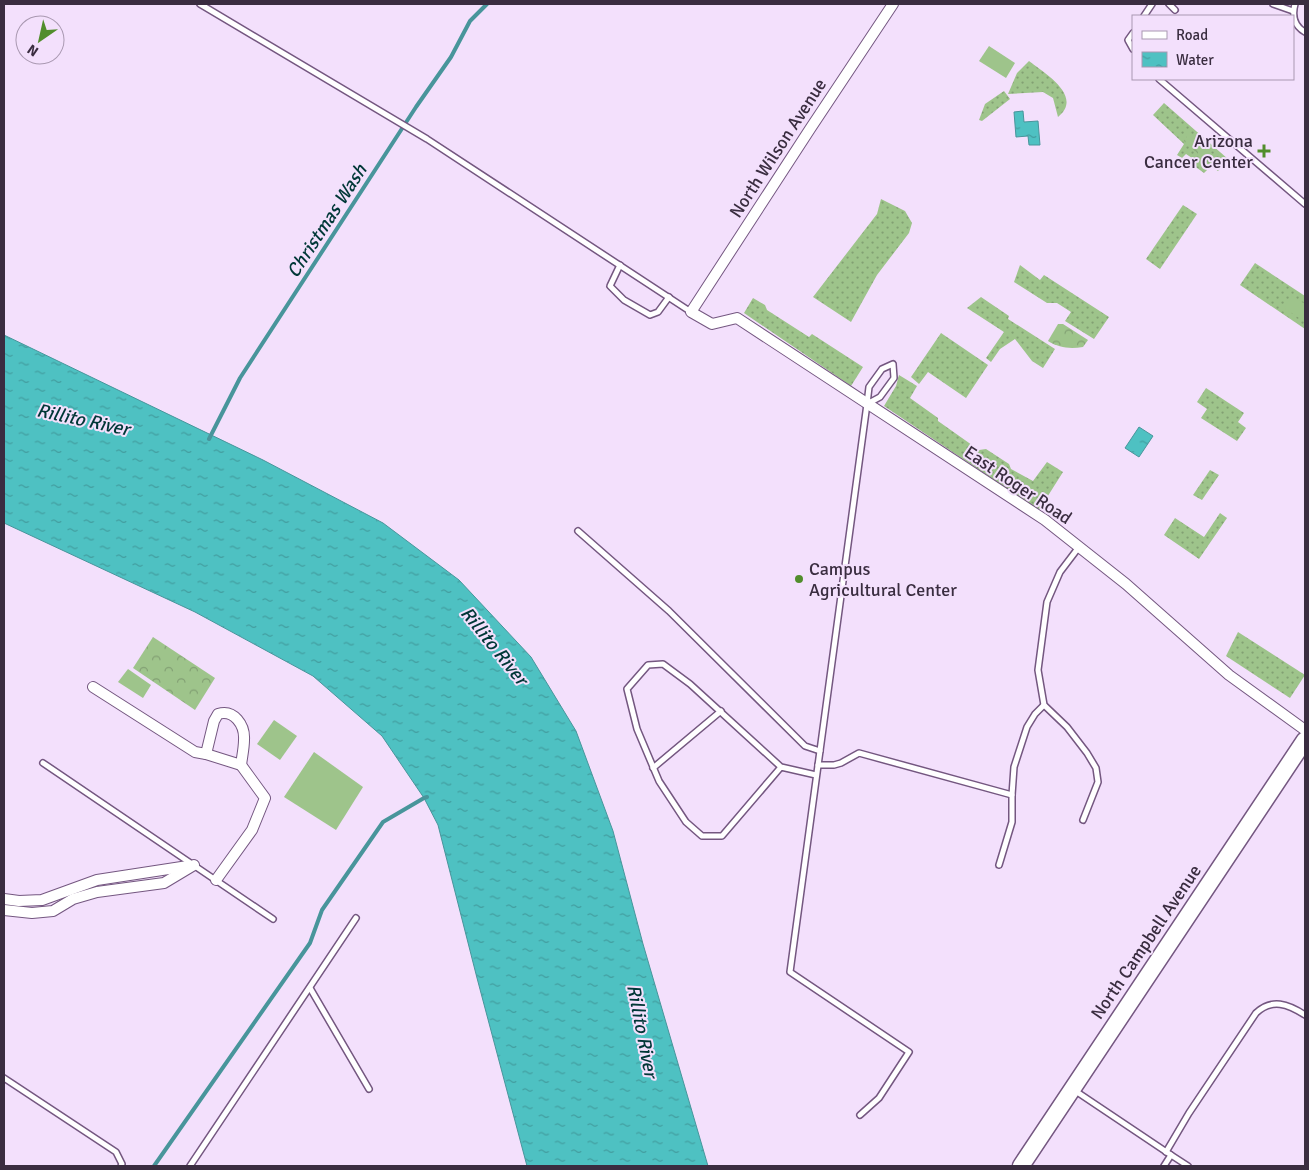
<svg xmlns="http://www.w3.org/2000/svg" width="1309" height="1170" font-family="Signika,sans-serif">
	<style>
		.grass { fill: url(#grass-dots) }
		.forest { fill: url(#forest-crowns) }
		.pitch { fill: #9ec48b }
		.water { fill: url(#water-ripples); stroke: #48959b }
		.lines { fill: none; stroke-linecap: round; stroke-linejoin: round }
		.stream { stroke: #48959b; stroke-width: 4 }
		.lane-casing { stroke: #745780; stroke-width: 8 }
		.street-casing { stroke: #745780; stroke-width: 12 }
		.primary-casing { stroke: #745780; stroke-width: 19 }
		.lane { stroke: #fff; stroke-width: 5 }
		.street { stroke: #fff; stroke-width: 10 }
		.primary { stroke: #fff; stroke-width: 16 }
		.poi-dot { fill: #518d2c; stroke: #f3e0fc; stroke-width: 2 }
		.labels { text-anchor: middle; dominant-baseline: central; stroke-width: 4; stroke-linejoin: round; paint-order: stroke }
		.poi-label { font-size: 18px; fill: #3a2d40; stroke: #f3e0fc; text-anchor: end }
		.street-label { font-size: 18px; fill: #3a2d40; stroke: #f3e0fc }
		.water-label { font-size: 19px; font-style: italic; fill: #003737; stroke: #f3e0fc }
	</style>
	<defs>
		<pattern id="grass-dots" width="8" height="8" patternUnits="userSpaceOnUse" patternTransform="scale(1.25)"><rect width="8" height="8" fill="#9ec48b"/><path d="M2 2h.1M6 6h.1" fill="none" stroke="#82a073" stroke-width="1.8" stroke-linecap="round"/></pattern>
		<pattern id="forest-crowns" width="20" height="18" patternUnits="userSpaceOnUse" patternTransform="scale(1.25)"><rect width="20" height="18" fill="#9ec48b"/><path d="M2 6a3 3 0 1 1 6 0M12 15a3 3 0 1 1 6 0" fill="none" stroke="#82a073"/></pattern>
		<pattern id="water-ripples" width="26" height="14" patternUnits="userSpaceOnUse" patternTransform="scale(1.25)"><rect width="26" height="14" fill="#4ec1c2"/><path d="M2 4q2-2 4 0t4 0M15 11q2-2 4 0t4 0" fill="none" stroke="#429d9f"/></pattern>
	</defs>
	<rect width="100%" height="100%" fill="#f3e0fc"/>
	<g class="grass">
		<path d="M1029,61C1044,73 1084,96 1058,117L1053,98L1043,92L1008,94L1017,73Z"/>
		<path d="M1004,91L1010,99L982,121L979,120L985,104Z"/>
		<path d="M1164,103L1228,159L1218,171L1211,166L1204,173L1193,165L1195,160L1186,154L1182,158L1177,155L1184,144L1153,115Z"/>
		<path d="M881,199L905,211L912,223L909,233L877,275L851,322L813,297L877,214Z"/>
		<path d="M1183,205L1197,214L1160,269L1146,259Z"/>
		<path d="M1255,263L1305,296V329L1240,285Z"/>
		<path d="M1020,265L1040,280L1044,275L1109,317L1094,339L1065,321L1071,312L1057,303H1047L1014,282Z"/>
		<path d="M981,297L1009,316L1008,319L1055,349L1043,368L1032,361L1015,339L1000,349L991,362L986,358L1004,332L967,308Z"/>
		<path d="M753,298L765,305L767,310L809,337L812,334L863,367L851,386L744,313Z"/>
		<path d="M941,333L988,365L966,398L928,372L919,384L911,377Z"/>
		<path d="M899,375L917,386L910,398L938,418V421L979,450L986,449L1009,464L1011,469L1033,481L1047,462L1063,472L1039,510L884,406L896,386Z"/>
		<path d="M1206,388L1244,413L1238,422L1246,428L1237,441L1201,418L1207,409L1197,402Z"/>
		<path d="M1210,470L1219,475L1202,500L1193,495Z"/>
		<path d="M1220,513L1227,518L1199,559L1164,535L1175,518L1204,537Z"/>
		<path d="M1238,632L1305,675L1290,698L1226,656Z"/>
	</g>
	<g class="forest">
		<path d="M1189,133L1216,157L1209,164L1184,141Z"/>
		<path d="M1058,324H1063L1088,340L1083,347C1070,349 1059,348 1048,341Z"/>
		<path d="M153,637L215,678L195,710L133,668Z"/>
	</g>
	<g class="pitch">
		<path d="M989,46L1015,63L1006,78L979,61Z"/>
		<path d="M1292,296L1305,304V322L1284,308Z"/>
		<path d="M128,669L151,685L143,698L118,682Z"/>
		<path d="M274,720L297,736L280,760L257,744Z"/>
		<path d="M314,752L363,787L336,830L284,797Z"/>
	</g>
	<g class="water">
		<path d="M1023,111L1024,122L1038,121L1040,145H1029L1028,136L1016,137L1014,112Z"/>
		<path d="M4,335L263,460L383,523L459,580L531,657L576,731L613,831L643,944L708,1166H527L477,978L438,825L424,798L382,736L313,676L195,612L4,523Z"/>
		<path d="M1139,427L1153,436L1139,457L1125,448Z"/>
	</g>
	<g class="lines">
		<g class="stream">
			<path d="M209,439L240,378L416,107L451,57L470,21L487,4"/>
			<path d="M154,1166L310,943L322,910L383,822L424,798L427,797"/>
		</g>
		<defs>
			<g id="lane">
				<path d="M200,4L427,139L691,312"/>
				<path d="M1169,4L1175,10"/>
				<path d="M1273,4L1293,11"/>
				<path d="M1295,4C1292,15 1294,26 1305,32"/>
				<path d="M1144,16L1152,4"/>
				<path d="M1133,33L1128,40L1133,49"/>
				<path d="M1159,79L1305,204"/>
				<path d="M620,265L610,286L624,300L650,315L658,312L669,297"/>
				<path d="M893,364L894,378L880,397L867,404L869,387L882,369Z"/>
				<path d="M578,531L669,611L805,746L820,751"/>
				<path d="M1079,547L1060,572L1047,602L1038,670L1044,705L1067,727L1087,753L1096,768L1098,782L1083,820"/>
				<path d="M43,763L273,919"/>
				<path d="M818,765H834L841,763L859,753L1012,795"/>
				<path d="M781,767L722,836H702L686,822L659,781L637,729L627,689L648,665L663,664L690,684L781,767L816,775"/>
				<path d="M653,768L721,711"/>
				<path d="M999,865L1012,822V795L1014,767L1027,727L1035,714L1044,705"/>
				<path d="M310,988L369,1089"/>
				<path d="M4,1078L116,1152L122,1164L121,1166"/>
				<path d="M1074,1090L1171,1155"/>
				<path d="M860,1115L879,1098L909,1052L790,972L867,404"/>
				<path d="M1166,1152L1189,1113L1256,1013C1272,998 1288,1004 1305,1015"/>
				<path d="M190,1166L356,918"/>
				<path d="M1164,1166L1171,1155L1188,1166"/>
			</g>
			<g id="street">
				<path d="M893,4L810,129L691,312L712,324L737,318L1045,520L1126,584L1229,675L1305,730"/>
				<path d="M93,687L195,752L206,754L241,765"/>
				<path d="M206,754L214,721L218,714C234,709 245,725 244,740C244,748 242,757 241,765"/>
				<path d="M216,880L252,830L265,798L241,765"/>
				<path d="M4,899L19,901L42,900L97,880L188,866"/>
				<path d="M4,910L32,913L53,911L73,899L97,892L164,883L194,865"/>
			</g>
			<path id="primary" d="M1021,1166L1305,740"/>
		</defs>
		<use href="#lane" class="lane-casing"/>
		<use href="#street" class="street-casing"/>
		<use href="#primary" class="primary-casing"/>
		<use href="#lane" class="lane"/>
		<use href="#street" class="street"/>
		<use href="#primary" class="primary"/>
	</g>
	<g class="poi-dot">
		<path d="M1261.5 143.5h5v5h5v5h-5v5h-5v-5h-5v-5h5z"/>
		<circle cx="799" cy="579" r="5"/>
	</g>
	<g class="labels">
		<g class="poi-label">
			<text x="1253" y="141">Arizona<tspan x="1253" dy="21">Cancer Center</tspan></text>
			<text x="809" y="569" text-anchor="start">Campus<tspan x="809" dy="21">Agricultural Center</tspan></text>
		</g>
		<g class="street-label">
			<text transform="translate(778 148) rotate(-57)">North Wilson Avenue</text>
			<text transform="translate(1018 485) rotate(34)">East Roger Road</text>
			<text transform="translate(1146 942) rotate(-56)">North Campbell Avenue</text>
		</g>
		<g class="water-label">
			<text transform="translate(327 221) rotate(-57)">Christmas Wash</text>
			<text transform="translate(83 420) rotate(12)">Rillito River</text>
			<text transform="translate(494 646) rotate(51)">Rillito River</text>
			<text transform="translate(642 1031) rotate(79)">Rillito River</text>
		</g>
	</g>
	<rect width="1309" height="1170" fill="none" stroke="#3a2d40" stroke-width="10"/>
	<rect x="1132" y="15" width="162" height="65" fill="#f3e0fc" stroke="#a998b1"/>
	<rect x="1142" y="31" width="25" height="8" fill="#ffffff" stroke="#a998b1"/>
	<text x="1176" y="40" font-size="15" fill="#3a2d40">Road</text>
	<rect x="1142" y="52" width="25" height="15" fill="url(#water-ripples)" stroke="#a998b1"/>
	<text x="1176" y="65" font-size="15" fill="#3a2d40">Water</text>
	<g transform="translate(40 40) rotate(214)"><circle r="24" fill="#f3e0fc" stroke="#a998b1"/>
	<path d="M0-4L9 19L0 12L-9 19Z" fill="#518d2c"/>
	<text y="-8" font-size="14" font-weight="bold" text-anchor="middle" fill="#3a2d40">N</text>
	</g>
</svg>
